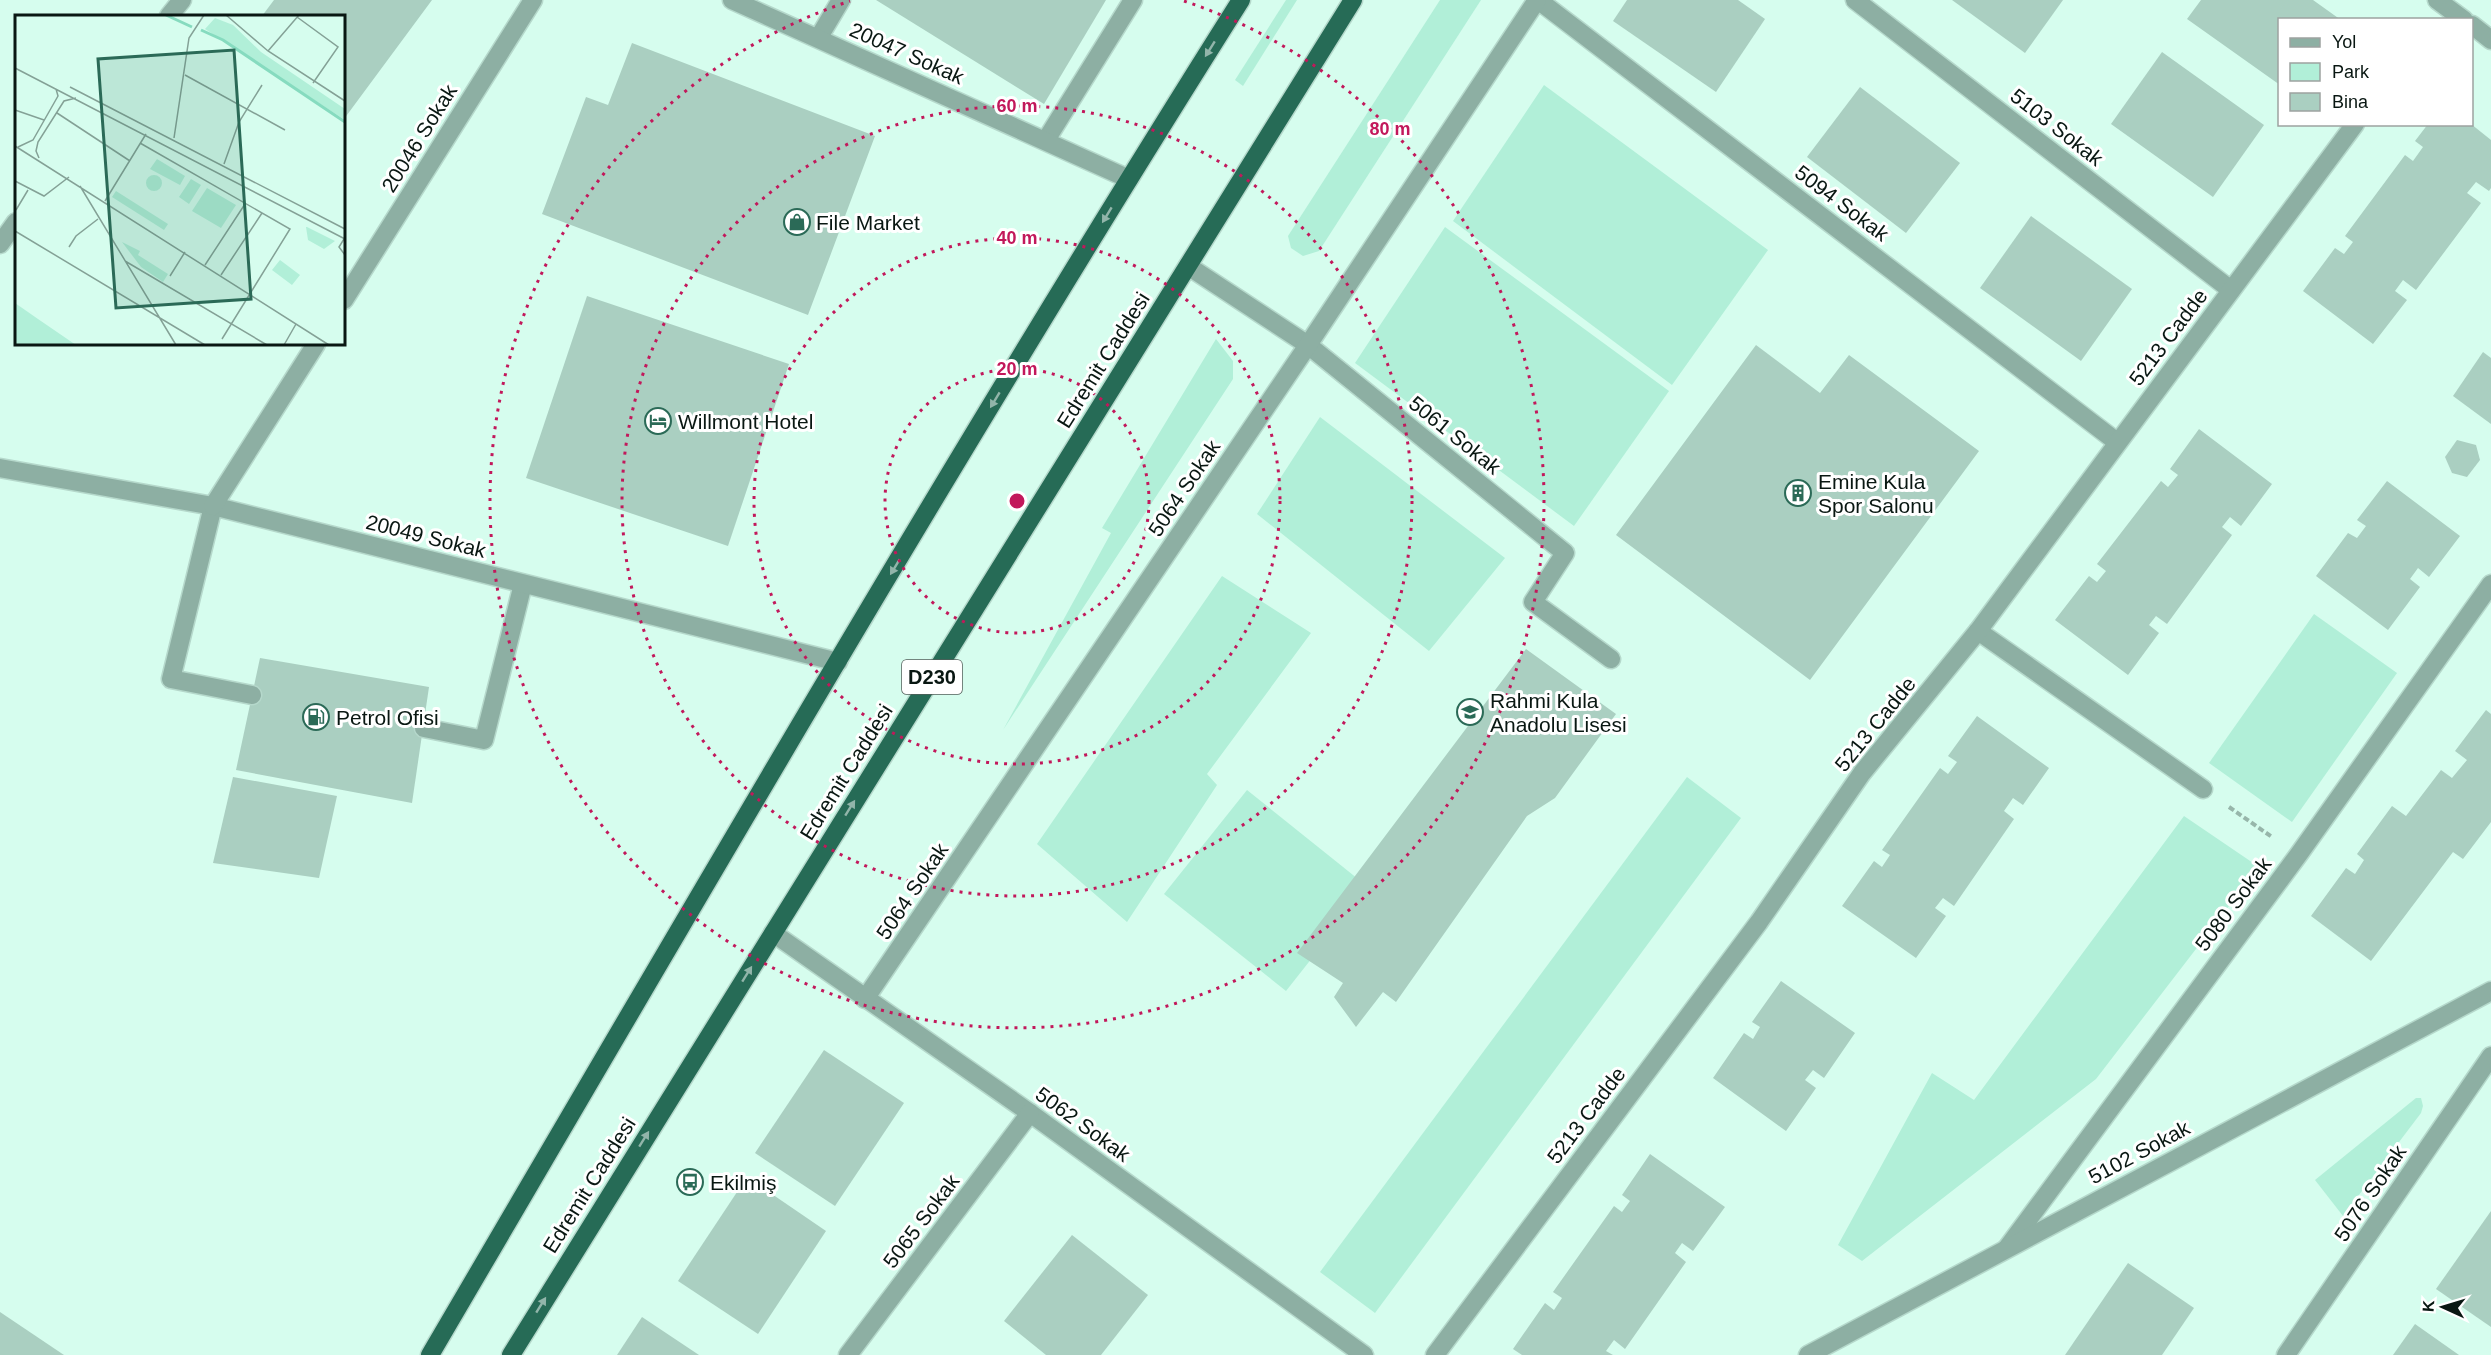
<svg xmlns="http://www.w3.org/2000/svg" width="2491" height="1355" font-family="Helvetica,sans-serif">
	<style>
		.green { fill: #b1efd8 }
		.building { fill: #aacfc1 }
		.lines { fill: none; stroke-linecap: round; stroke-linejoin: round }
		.service-casing { stroke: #b5d8cb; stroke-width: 21 }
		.minor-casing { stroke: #b5d8cb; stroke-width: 21 }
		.trunk-casing { stroke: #b5d8cb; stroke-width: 21 }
		.path { stroke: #97b6aa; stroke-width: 4; stroke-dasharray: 6 3; stroke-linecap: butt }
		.service { stroke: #8dafa3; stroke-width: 18 }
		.minor { stroke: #8dafa3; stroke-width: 18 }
		.trunk { stroke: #266b56; stroke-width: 18 }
		.oneway { fill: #92b5aa }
		.ring { fill: none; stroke: #c2185b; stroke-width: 3; stroke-dasharray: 3 6 }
		.labels { text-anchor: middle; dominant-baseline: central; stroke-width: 6; stroke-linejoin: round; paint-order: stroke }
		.shield { fill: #fff; stroke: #535d59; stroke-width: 1.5 }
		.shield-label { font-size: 20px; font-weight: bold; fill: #091712 }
		.street-label { font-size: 21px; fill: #091712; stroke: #fff }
		.poi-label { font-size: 21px; fill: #091712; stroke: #fff; text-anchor: start }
		.inset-river { fill: none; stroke: #86dbbf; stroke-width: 3 }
		.inset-road { fill: none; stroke: #84a196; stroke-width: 1.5 }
		.view { fill: #2b6a57; fill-opacity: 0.15; stroke: #2b6a57; stroke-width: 3 }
		.inset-edge { fill: none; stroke: #091712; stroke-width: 3 }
		.centre { fill: #c2185b; stroke: #fff; stroke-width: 3 }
		.ring-label { font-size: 18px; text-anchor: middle; font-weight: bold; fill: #c2185b; stroke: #fff; stroke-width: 6; stroke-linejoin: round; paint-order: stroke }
	</style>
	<rect width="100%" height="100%" fill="#d6fdee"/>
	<g class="green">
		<path d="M1286,0H1297L1243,86L1235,80Z"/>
		<path d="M1440,0H1481L1319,251L1303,256L1291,248L1288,236Z"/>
		<path d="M1544,85L1768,250L1672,385L1453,221Z"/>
		<path d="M1445,227L1669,391L1574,526L1355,363Z"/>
		<path d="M1216,339L1233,361V379L1003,730L1111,533L1102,528Z"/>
		<path d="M1320,417L1505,558L1429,651L1257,514Z"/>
		<path d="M1222,576L1311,633L1207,774L1217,785L1127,922L1037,844Z"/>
		<path d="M2314,614L2397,673L2292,822L2209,763Z"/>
		<path d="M1687,777L1741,818L1375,1313L1320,1272Z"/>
		<path d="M1247,790L1368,887L1286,991L1164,894Z"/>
		<path d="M2184,816L2259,867L2096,1079L1862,1261L1838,1245L1932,1073L1974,1100Z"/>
		<path d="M2416,1098H2421L2423,1106L2421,1113L2343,1216L2315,1180Z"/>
	</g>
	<g class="building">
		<path d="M274,0H432L344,119V16H262Z"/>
		<path d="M876,0H1106L1044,104Z"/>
		<path d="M1627,0H1738L1765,19L1716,92L1613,21Z"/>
		<path d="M1952,0H2063L2025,53Z"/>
		<path d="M2201,0H2313L2341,20H2280V85L2187,19Z"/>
		<path d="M632,43L875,136L808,315L542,214L586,97L608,105Z"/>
		<path d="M2162,52L2264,125L2213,197L2111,124Z"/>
		<path d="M1860,87L1960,163L1906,233L1807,157Z"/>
		<path d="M2428,124H2471L2491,140V188L2489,191L2476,182L2467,193L2481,203L2416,290L2403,280L2395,291L2407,300L2373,344L2303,291L2335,248L2344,254L2353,242L2345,236L2405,155L2413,161L2423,147L2415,141Z"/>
		<path d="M2031,216L2132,289L2081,361L1980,288Z"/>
		<path d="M587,296L789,364L728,546L526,478Z"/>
		<path d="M1756,345L1820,393L1849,355L1979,451L1810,680L1616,535Z"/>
		<path d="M2483,352L2491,358V424L2453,396Z"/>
		<path d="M2199,429L2272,484L2241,526L2230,517L2222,527L2232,535L2167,624L2156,616L2149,625L2159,633L2128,675L2055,620L2089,576L2097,582L2106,571L2097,564L2161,481L2168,487L2178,475L2170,469Z"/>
		<path d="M2457,440L2476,445L2480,460L2467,477L2452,473L2445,457Z"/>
		<path d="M2387,481L2460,536L2429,577L2418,568L2410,579L2420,587L2388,630L2316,576L2348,533L2357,538L2366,526L2357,520Z"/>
		<path d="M1526,649L1616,714L1555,798L1527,816L1396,1002L1383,992L1356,1027L1334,997L1343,983L1297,953Z"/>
		<path d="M260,658L429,687L412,803L236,770Z"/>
		<path d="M2486,710L2491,714V822L2463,859L2453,852L2371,961L2311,916L2346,868L2355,874L2364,860L2357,854L2392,806L2406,816L2441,770L2452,778L2467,760L2455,751Z"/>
		<path d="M1977,716L2049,768L2023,805L2013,798L2004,811L2014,819L1954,906L1943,898L1935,908L1946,916L1916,958L1842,906L1874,861L1882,867L1890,855L1882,850L1940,768L1948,774L1957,762L1948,756Z"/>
		<path d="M233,777L337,796L319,878L213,863Z"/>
		<path d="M1781,981L1855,1033L1824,1078L1813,1070L1805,1080L1816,1088L1786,1131L1713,1078L1744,1033L1753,1039L1760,1027L1752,1022Z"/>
		<path d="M824,1050L904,1103L835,1206L755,1153Z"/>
		<path d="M1650,1154L1725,1207L1693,1251L1682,1243L1675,1253L1686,1262L1625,1349L1614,1340L1606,1351L1613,1355H1522L1513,1349L1545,1303L1554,1310L1562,1298L1553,1292L1614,1206L1622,1212L1630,1201L1622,1195Z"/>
		<path d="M747,1177L826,1231L758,1334L678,1281Z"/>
		<path d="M2491,1211V1327L2436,1289Z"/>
		<path d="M1072,1235L1148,1295L1101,1355H1046L1004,1321Z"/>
		<path d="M2128,1263L2194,1308L2162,1355H2065Z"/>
		<path d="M0,1312L64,1355H0Z"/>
		<path d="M642,1317L699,1355H617Z"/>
		<path d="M2415,1324L2459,1355H2393Z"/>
	</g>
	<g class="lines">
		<defs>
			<g id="service">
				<path d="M169,16L182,0"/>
				<path d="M819,37L841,0"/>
				<path d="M1046,140L1133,0"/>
				<path d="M0,244L16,222"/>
				<path d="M1188,266L1308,345L1565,553L1533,602L1611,659"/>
				<path d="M213,506L171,679L252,695"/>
				<path d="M424,728L484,740L523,584"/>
			</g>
			<g id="minor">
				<path d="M732,0L1129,179"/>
				<path d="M1538,0L2117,442"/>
				<path d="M1855,0L2231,290"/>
				<path d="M2437,0L2464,20"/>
				<path d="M2472,25L2491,40"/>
				<path d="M344,300L533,0"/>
				<path d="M0,468L213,506L838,662"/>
				<path d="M213,506L316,344"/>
				<path d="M1978,631L2203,789"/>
				<path d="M773,933L1030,1113L1364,1355"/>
				<path d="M865,999L1308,345L1537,0"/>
				<path d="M2007,1248L2299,854L2491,584"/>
				<path d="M848,1355L1030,1113"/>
				<path d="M1435,1355L1759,922L1862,773L1978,631L2355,124"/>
				<path d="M1808,1355L2491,991"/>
				<path d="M2286,1355L2491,1056"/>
			</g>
			<g id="trunk">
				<path d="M430,1355C696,901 960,445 1241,0"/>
				<path d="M511,1355L1353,0"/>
			</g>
		</defs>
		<use href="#service" class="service-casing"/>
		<use href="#minor" class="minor-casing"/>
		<use href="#trunk" class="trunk-casing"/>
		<path class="path" d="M2229,807L2272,837"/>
		<use href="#service" class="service"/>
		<use href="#minor" class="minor"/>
		<use href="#trunk" class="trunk"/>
	</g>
	<defs><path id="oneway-solid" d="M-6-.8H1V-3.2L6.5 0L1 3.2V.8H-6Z" transform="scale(1.5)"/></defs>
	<g class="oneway">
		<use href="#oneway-solid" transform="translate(1210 49) rotate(122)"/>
		<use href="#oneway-solid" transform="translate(1107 215) rotate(121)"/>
		<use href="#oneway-solid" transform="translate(995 400) rotate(121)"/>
		<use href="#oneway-solid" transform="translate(895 567) rotate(121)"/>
		<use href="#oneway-solid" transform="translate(850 808) rotate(-58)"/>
		<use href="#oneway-solid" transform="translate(747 974) rotate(-58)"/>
		<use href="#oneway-solid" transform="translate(644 1139) rotate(-58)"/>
		<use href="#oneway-solid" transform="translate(541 1305) rotate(-58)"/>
	</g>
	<g class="ring">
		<circle cx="1017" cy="501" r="132"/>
		<circle cx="1017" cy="501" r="263"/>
		<circle cx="1017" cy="501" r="395"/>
		<path d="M1184 1A527 527 0 1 1 850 1"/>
	</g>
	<defs>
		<symbol id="shop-ring" viewBox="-11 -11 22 22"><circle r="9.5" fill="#fff" stroke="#2b6a57" stroke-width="1.5"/><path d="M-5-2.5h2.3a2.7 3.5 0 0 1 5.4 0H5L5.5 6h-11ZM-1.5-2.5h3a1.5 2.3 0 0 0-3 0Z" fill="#2b6a57"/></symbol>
		<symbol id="hotel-ring" viewBox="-11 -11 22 22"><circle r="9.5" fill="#fff" stroke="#2b6a57" stroke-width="1.5"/><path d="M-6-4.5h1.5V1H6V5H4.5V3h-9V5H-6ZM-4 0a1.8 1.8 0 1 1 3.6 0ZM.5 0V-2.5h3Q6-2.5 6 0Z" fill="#2b6a57"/></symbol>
		<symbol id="building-ring" viewBox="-11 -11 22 22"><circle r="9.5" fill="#fff" stroke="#2b6a57" stroke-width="1.5"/><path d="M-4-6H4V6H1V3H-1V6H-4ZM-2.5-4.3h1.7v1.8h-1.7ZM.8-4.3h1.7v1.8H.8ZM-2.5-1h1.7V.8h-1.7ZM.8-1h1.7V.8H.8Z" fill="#2b6a57"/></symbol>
		<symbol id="school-ring" viewBox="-11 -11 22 22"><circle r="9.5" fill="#fff" stroke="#2b6a57" stroke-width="1.5"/><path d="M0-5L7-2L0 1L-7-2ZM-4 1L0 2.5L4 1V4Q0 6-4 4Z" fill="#2b6a57"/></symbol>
		<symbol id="fuel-ring" viewBox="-11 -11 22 22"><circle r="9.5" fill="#fff" stroke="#2b6a57" stroke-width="1.5"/><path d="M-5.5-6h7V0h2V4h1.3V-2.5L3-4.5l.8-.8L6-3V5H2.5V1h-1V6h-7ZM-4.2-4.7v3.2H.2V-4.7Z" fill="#2b6a57"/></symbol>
		<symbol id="bus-ring" viewBox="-11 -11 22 22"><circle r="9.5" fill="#fff" stroke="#2b6a57" stroke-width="1.5"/><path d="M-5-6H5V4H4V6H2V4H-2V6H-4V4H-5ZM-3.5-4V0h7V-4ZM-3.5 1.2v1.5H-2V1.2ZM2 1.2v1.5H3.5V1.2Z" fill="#2b6a57"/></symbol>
	</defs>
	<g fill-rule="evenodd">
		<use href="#shop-ring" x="782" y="207" width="30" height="30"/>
		<use href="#hotel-ring" x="643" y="406" width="30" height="30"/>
		<use href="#building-ring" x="1783" y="478" width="30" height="30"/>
		<use href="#school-ring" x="1455" y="697" width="30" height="30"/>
		<use href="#fuel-ring" x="301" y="702" width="30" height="30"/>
		<use href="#bus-ring" x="675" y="1167" width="30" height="30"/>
	</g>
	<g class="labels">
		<rect class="shield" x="902" y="660" width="60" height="34" rx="4.5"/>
		<g class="shield-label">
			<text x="932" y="677">D230</text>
		</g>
		<g class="street-label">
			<text transform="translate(907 53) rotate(24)">20047 Sokak</text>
			<text transform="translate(2057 127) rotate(38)">5103 Sokak</text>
			<text transform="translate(419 138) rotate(-58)">20046 Sokak</text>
			<text transform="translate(1842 203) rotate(37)">5094 Sokak</text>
			<text transform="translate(2168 337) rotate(-53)">5213 Cadde</text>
			<text transform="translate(1103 360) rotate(-58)">Edremit Caddesi</text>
			<text transform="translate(1455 435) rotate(39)">5061 Sokak</text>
			<text transform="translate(1184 488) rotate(-56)">5064 Sokak</text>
			<text transform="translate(426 536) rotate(14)">20049 Sokak</text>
			<text transform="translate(1875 724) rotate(-51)">5213 Cadde</text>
			<text transform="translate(846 772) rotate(-58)">Edremit Caddesi</text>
			<text transform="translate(912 891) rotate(-56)">5064 Sokak</text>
			<text transform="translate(2233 904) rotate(-53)">5080 Sokak</text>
			<text transform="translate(1586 1115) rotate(-53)">5213 Cadde</text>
			<text transform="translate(1083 1124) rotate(36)">5062 Sokak</text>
			<text transform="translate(2139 1152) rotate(-28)">5102 Sokak</text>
			<text transform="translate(589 1185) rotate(-58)">Edremit Caddesi</text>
			<text transform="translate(2370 1193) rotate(-56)">5076 Sokak</text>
			<text transform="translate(921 1221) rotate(-53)">5065 Sokak</text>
		</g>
		<g class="poi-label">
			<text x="816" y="222">File Market</text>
			<text x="678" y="421">Willmont Hotel</text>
			<text x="1818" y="481">Emine Kula<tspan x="1818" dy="24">Spor Salonu</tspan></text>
			<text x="1490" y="700">Rahmi Kula<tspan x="1490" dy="24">Anadolu Lisesi</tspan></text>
			<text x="336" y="717">Petrol Ofisi</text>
			<text x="710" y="1182">Ekilmiş</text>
		</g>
	</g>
	<g transform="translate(15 15)">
		<rect width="330" height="330" fill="#d6fdee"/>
		<path d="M200,3L218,10L246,37L330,94V105L190,14ZM142,144L170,161L165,170L135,154ZM131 168a8 8 0 1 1 16 0a8 8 0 1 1-16 0ZM176,164L186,170L174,189L164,182ZM192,173L221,190L206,213L177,196ZM101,176L153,209L149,215L97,182ZM291,212H292L320,226L309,234L293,225ZM107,227L125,236L123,240L153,259L148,267L126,252ZM265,245L285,260L277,270L257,255ZM0,288L23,304L61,330H0Z" fill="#b1efd8"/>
		<path class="inset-river" d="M151,0L177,12M186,15L208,25L330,107"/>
		<path class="inset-road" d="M211,0L253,36L330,86M282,2L323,32L298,68M253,36L284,0M0,53L330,224M170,60L270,115M55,72L330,214M0,95L29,105M42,98L115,146M159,123L174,23L189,0M125,128L275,214L207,324M0,131L314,330M3,132L18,125L43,81L41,74M24,143L21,136L23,127L49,86L61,83M209,149L224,107L247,70M0,166L29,181L54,162M65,171L161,330M90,186L131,119M1,195L13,175M0,216L190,330M329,224L324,232L330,240M54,232L61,221L83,204M110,246L252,330M190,250L230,189M206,260L247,198M155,261L170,237M269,330L281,309"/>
		<path class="view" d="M219,35L236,284L101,293L83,44Z"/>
		<rect width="330" height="330" class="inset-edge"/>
	</g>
	<circle cx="1017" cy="501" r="9" class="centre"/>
	<g class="ring-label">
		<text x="1017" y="112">60 m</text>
		<text x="1390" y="135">80 m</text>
		<text x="1017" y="244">40 m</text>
		<text x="1017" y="375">20 m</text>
	</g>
	<rect x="2278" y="18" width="195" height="108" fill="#ffffff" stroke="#9da2a0" stroke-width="1.5"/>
	<rect x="2290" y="38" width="30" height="9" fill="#8dafa3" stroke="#9da2a0" stroke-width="1.5"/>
	<text x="2332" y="48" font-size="18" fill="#091712">Yol</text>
	<rect x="2290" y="63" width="30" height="18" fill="#b1efd8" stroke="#9da2a0" stroke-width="1.5"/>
	<text x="2332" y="78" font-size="18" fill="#091712">Park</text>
	<rect x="2290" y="93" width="30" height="18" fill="#aacfc1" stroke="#9da2a0" stroke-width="1.5"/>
	<text x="2332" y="108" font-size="18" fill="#091712">Bina</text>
	<g transform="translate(2443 1307) rotate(274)" stroke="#ffffff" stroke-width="4.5" paint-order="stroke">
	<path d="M0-4.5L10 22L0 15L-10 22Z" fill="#091712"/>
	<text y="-9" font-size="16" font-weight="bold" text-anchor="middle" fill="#091712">K</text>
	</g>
</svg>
